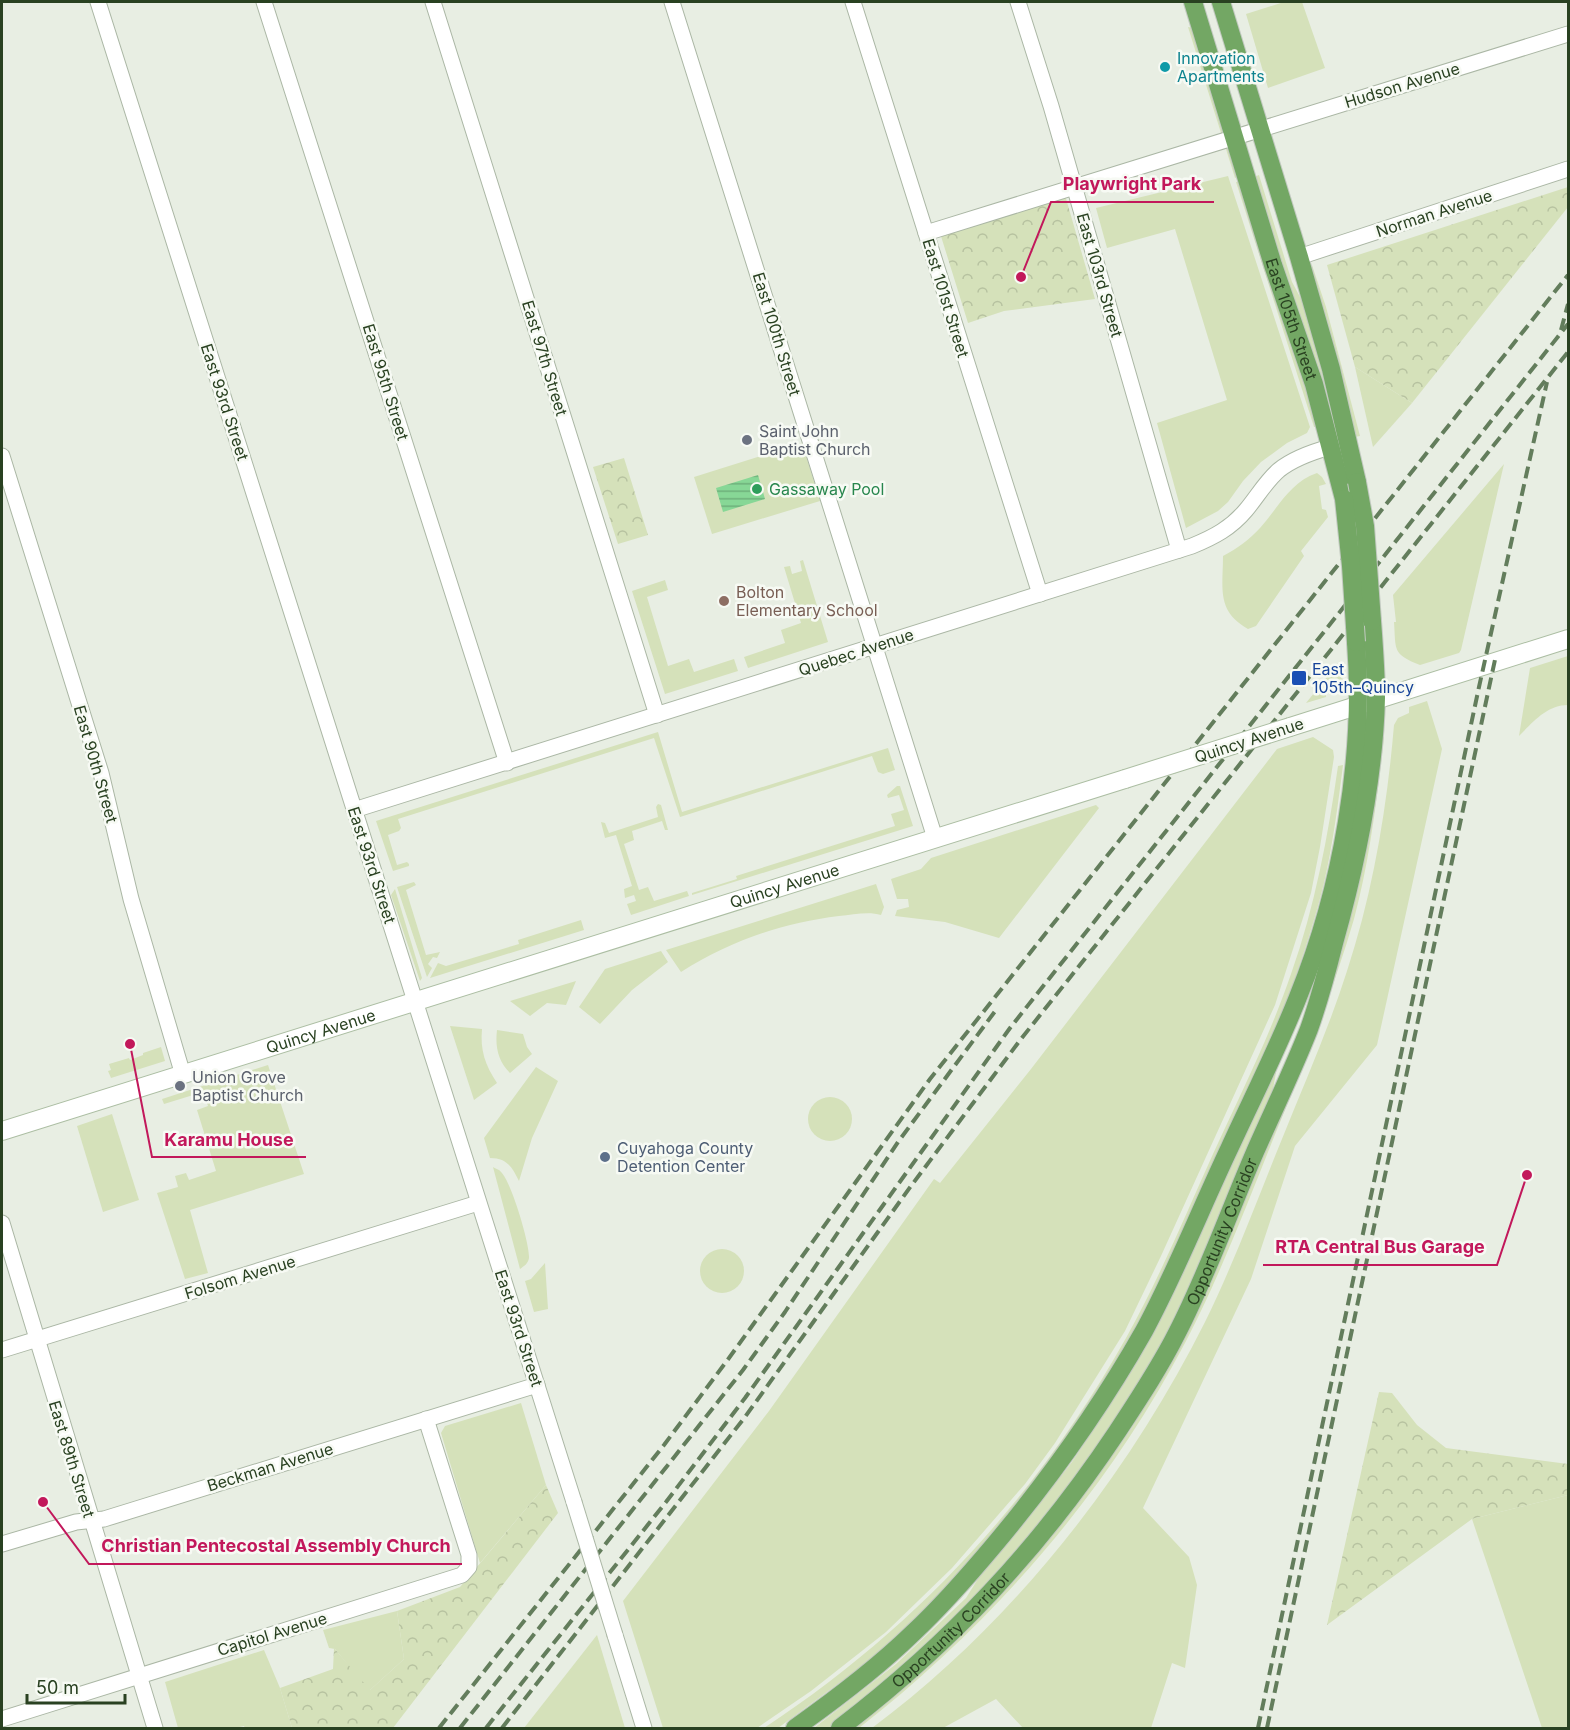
<svg xmlns="http://www.w3.org/2000/svg" width="1570" height="1730" font-family="Inter,sans-serif">
	<style>
		.grass { fill: #d5e1ba }
		.forest { fill: url(#forest-crowns) }
		.water { fill: url(#water-rules) }
		.lines { fill: none; stroke-linecap: round; stroke-linejoin: round }
		.street-casing { stroke: #abb7a5; stroke-width: 17 }
		.secondary-casing { stroke: #acbea3; stroke-width: 20 }
		.primary-casing { stroke: #c3cac1; stroke-width: 20 }
		.street { stroke: #fff; stroke-width: 15 }
		.secondary { stroke: #fff; stroke-width: 18 }
		.primary { stroke: #73a764; stroke-width: 18 }
		.rail { stroke: #637d5c; stroke-width: 4; stroke-dasharray: 12 6; stroke-linecap: butt }
		.street-bridge-casing { stroke: #abb7a5; stroke-width: 17; stroke-linecap: butt }
		.secondary-bridge-casing { stroke: #acbea3; stroke-width: 20; stroke-linecap: butt }
		.primary-bridge-casing { stroke: #c3cac1; stroke-width: 20; stroke-linecap: butt }
		.street-bridge { stroke: #fff; stroke-width: 15 }
		.secondary-bridge { stroke: #fff; stroke-width: 18 }
		.primary-bridge { stroke: #73a764; stroke-width: 18 }
		.culture-dot { fill: #0f9aa8; stroke: #f7faf4; stroke-width: 2 }
		.worship-dot { fill: #6b7280; stroke: #f7faf4; stroke-width: 2 }
		.leisure-dot { fill: #2e9e5b; stroke: #f7faf4; stroke-width: 2 }
		.education-dot { fill: #8d6e63; stroke: #f7faf4; stroke-width: 2 }
		.transit-dot { fill: #1a4fb4; stroke: #f7faf4; stroke-width: 2 }
		.service-dot { fill: #5c6f8a; stroke: #f7faf4; stroke-width: 2 }
		.labels { text-anchor: middle; dominant-baseline: central; stroke-width: 5; stroke-linejoin: round; paint-order: stroke }
		.culture-label { font-size: 16px; fill: #0d838f; stroke: #f7faf4; text-anchor: start }
		.street-label { font-size: 16px; fill: #294121; stroke: #f7faf4 }
		.worship-label { font-size: 16px; fill: #5b616d; stroke: #f7faf4; text-anchor: start }
		.leisure-label { font-size: 16px; fill: #27864d; stroke: #f7faf4; text-anchor: start }
		.education-label { font-size: 16px; fill: #785e54; stroke: #f7faf4; text-anchor: start }
		.transit-label { font-size: 16px; fill: #164399; stroke: #f7faf4; text-anchor: start }
		.service-label { font-size: 16px; fill: #4e5e75; stroke: #f7faf4; text-anchor: start }
		.leader { fill: none; stroke: #c2185b; stroke-width: 2 }
		.callout-dot { fill: #c2185b; stroke: #f7faf4; stroke-width: 2 }
		.callout-label { font-size: 18px; text-anchor: middle; font-weight: bold; fill: #c2185b; stroke: #f7faf4; stroke-width: 5; stroke-linejoin: round; paint-order: stroke }
	</style>
	<defs>
		<pattern id="forest-crowns" width="20" height="18" patternUnits="userSpaceOnUse" patternTransform="scale(1.5)"><rect width="20" height="18" fill="#d5e1ba"/><path d="M2 6a3 3 0 1 1 6 0M12 15a3 3 0 1 1 6 0" fill="none" stroke="#b7c2a0"/></pattern>
		<pattern id="water-rules" width="6" height="5" patternUnits="userSpaceOnUse" patternTransform="scale(1.5)"><rect width="6" height="5" fill="#87d796"/><path d="M0 2.5h6" fill="none" stroke="#6eb07a"/></pattern>
	</defs>
	<rect width="100%" height="100%" fill="#e8eee3"/>
	<g class="grass">
		<path d="M1284,2H1302L1325,68L1268,88L1246,14Z"/>
		<path d="M1188,27L1193,28L1238,177L1235,178Z"/>
		<path d="M1259,175L1292,282L1307,310L1344,464L1254,177Z"/>
		<path d="M1228,176L1310,427L1307,433L1287,443L1261,462L1243,481L1228,502L1218,511L1186,528L1157,423L1227,400L1175,229L1107,248L1096,208Z"/>
		<path d="M1240,181L1313,407L1317,427H1314L1236,182Z"/>
		<path d="M1312,265L1326,307L1360,436L1355,437L1311,271Z"/>
		<path d="M1355,367L1412,403L1373,447Z"/>
		<path d="M802,443L820,501L712,534L694,477Z"/>
		<path d="M1504,464L1461,650L1459,653L1420,665C1392,654 1396,650 1394,622H1396L1393,595Z"/>
		<path d="M1317,473L1322,477L1326,484L1319,486L1322,509L1326,510L1328,517L1301,551L1304,556L1256,626L1248,629C1216,611 1223,588 1223,556C1238,548 1249,540 1260,528C1278,508 1290,482 1317,473Z"/>
		<path d="M803,560L828,642L748,668L744,657L785,643L781,630L801,623L784,567L790,566L792,574L802,571L800,561Z"/>
		<path d="M665,580L668,590L647,597L668,666L689,659L694,672L734,659L738,671L665,694L632,591Z"/>
		<path d="M1568,656V705C1547,705 1533,722 1519,736L1530,668Z"/>
		<path d="M1340,661L1342,671H1344L1341,678L1343,679L1338,690L1330,695L1329,693L1326,695V697L1306,703Z"/>
		<path d="M1427,701L1442,749L1377,1045L1295,1146L1251,1279L1143,1508L1189,1557L1197,1585L1185,1668L1172,1663L1151,1728H1023L996,1699L943,1728H872C1012,1624 1127,1477 1205,1322C1234,1263 1257,1200 1282,1139C1304,1084 1329,1028 1347,971C1373,892 1387,808 1394,725L1398,718L1409,713V707Z"/>
		<path d="M658,732L682,812L888,748L895,770L883,774L878,772L872,756L680,817L654,738L398,819L401,828L399,831L388,835L397,865L407,862L409,864V866L393,871L376,821Z"/>
		<path d="M1380,736L1384,737C1377,798 1370,859 1354,919C1332,995 1302,1068 1272,1142C1245,1209 1219,1278 1185,1343C1105,1495 993,1623 859,1728H851L941,1654L1017,1578L1090,1487L1131,1429L1159,1381L1293,1078Z"/>
		<path d="M1313,737L1333,750L1334,757L1320,847L1311,893L1275,1005L1161,1256L1125,1331L1055,1443L1025,1484L952,1568L886,1632L811,1691L757,1728H663L623,1601L769,1411L934,1179L940,1183L1031,1069L1277,749Z"/>
		<path d="M1343,765C1338,804 1333,844 1324,883C1312,932 1295,980 1277,1027L1159,1286L1114,1371L1032,1490L937,1598L865,1664L778,1728H764C916,1628 1037,1497 1126,1338C1159,1279 1185,1216 1213,1154C1240,1095 1270,1036 1291,974C1315,906 1328,836 1338,766Z"/>
		<path d="M897,786H900L913,826L692,895V893L737,879L736,876L895,826L891,814L904,810L899,795L888,798L887,795Z"/>
		<path d="M658,804L661,805L668,830H665L662,821L632,831L634,840L624,844L639,890L648,887L654,901L687,891L689,896L631,915L627,904L636,901L634,895L625,898L624,889L632,886L616,835L605,838L601,822L605,823L609,833L658,817L656,807Z"/>
		<path d="M1096,805L1099,808L999,938L945,922L895,916L897,910L909,907L908,899H897L891,879L921,869L931,858Z"/>
		<path d="M414,882L416,885L406,890L426,955L440,952L437,958L433,957L428,964L432,968L427,977L397,887Z"/>
		<path d="M876,884L884,907L881,915C868,911 853,915 839,916C782,923 730,941 681,972L666,950Z"/>
		<path d="M395,889L422,978L420,981L391,895Z"/>
		<path d="M581,920L584,930L430,978L438,963L446,966L519,944L518,940Z"/>
		<path d="M661,951L668,962L632,990L600,1024L579,1007L605,969Z"/>
		<path d="M576,981L566,1005L547,1003L530,1016L510,1001Z"/>
		<path d="M450,1026L482,1029C480,1050 485,1065 497,1083L474,1100Z"/>
		<path d="M497,1030L523,1034L527,1047L532,1054L510,1073C498,1061 495,1047 497,1030Z"/>
		<path d="M161,1047L165,1061L111,1078L108,1071L111,1070L109,1064L129,1058L130,1060L143,1055V1053Z"/>
		<path d="M268,1065L304,1174L190,1210L208,1273L185,1279L157,1193L178,1187L175,1176L186,1173L189,1180L216,1171L197,1110L208,1106L203,1092L164,1104L162,1099Z"/>
		<path d="M536,1067L558,1081L532,1138L519,1181C512,1167 507,1158 490,1158L484,1138Z"/>
		<path d="M1277,1067L1273,1089L1192,1285L1152,1364L1052,1513L935,1640L857,1707L829,1728H814L896,1664L966,1598L981,1574L1023,1525L1072,1462L1119,1391L1154,1332Z"/>
		<circle cx="830" cy="1119" r="22"/>
		<path d="M112,1114L139,1200L103,1212L77,1126Z"/>
		<path d="M493,1167C496,1169 499,1169 501,1172C511,1181 530,1244 529,1258C528,1264 524,1266 520,1269Z"/>
		<circle cx="722" cy="1271" r="22"/>
		<path d="M545,1263L548,1309L534,1312L525,1281L531,1279Z"/>
		<path d="M521,1403L546,1485L480,1563L441,1433L445,1426Z"/>
		<path d="M1568,1495V1728H1542L1472,1519Z"/>
		<path d="M397,1611L404,1659L369,1691L335,1649L329,1648L323,1630Z"/>
		<path d="M597,1635L625,1728H524Z"/>
		<path d="M264,1650L280,1688L292,1728H245L244,1726L235,1728H178L165,1682Z"/>
	</g>
	<g class="forest">
		<path d="M1568,187V207L1412,403L1355,367L1327,265Z"/>
		<path d="M1065,195L1095,299L1004,311L968,323L940,233Z"/>
		<path d="M624,458L648,535L618,544L593,467Z"/>
		<path d="M1379,1392L1392,1393L1417,1425L1446,1448L1568,1464V1495L1472,1519L1327,1625Z"/>
		<path d="M546,1485L558,1513L393,1728H292L280,1688L333,1669L334,1648L370,1690L404,1659L397,1611L460,1587Z"/>
	</g>
	<path class="water" d="M758,475L765,499L723,512L716,488Z"/>
	<g class="lines">
		<defs>
			<g id="street">
				<path d="M98,2L574,1502"/>
				<path d="M264,2L507,763"/>
				<path d="M433,2L657,715"/>
				<path d="M672,2L935,838"/>
				<path d="M853,2L1040,594"/>
				<path d="M1018,2L1051,106L1179,550"/>
				<path d="M926,233L1568,34"/>
				<path d="M1299,257L1568,169"/>
				<path d="M2,456L101,773L131,899L183,1075"/>
				<path d="M354,810L1192,546C1214,537 1231,528 1246,510C1257,497 1266,481 1279,470C1294,458 1312,452 1330,447"/>
				<path d="M2,1223L155,1728"/>
				<path d="M2,1350L478,1203"/>
				<path d="M2,1544L76,1522L104,1519L537,1385"/>
				<path d="M615,1635L644,1728"/>
				<path d="M2,1719L462,1575L469,1567V1555L426,1419"/>
			</g>
			<g id="secondary">
				<path d="M1290,727L1568,639"/>
				<path id="s1" d="M2,1131L1125,779"/>
			</g>
			<g id="primary">
				<path id="s2" d="M1193,2L1273,265L1314,384L1344,499"/>
				<path d="M1221,2L1299,257L1331,369L1357,482"/>
				<path d="M795,1728C836,1699 877,1668 913,1633C943,1605 969,1575 995,1544C1051,1477 1101,1407 1144,1331C1176,1272 1201,1208 1230,1147C1253,1097 1278,1048 1298,997C1342,889 1365,758 1356,642"/>
				<path id="s3" d="M840,1728C951,1643 1039,1549 1117,1432C1138,1400 1160,1367 1177,1333C1207,1275 1229,1212 1255,1152C1273,1111 1293,1070 1309,1029C1319,1001 1327,971 1334,943C1356,865 1374,779 1376,698C1376,672 1374,647 1372,621"/>
			</g>
		</defs>
		<use href="#street" class="street-casing"/>
		<use href="#secondary" class="secondary-casing"/>
		<use href="#primary" class="primary-casing"/>
		<use href="#street" class="street"/>
		<use href="#secondary" class="secondary"/>
		<use href="#primary" class="primary"/>
		<g class="rail">
			<path d="M1561,330L1568,304"/>
			<path d="M439,1728L664,1445L729,1358L930,1079L1568,275"/>
			<path d="M460,1728L743,1370L785,1312L898,1142L996,1010"/>
			<path d="M486,1728L666,1502L745,1398L1010,1028L1568,324"/>
			<path d="M502,1728L745,1417L911,1186L1021,1039L1568,352"/>
			<path d="M1258,1728L1479,687L1547,382"/>
			<path d="M1267,1728L1496,655"/>
		</g>
		<defs>
			<path id="street-bridge" d="M574,1502L615,1635"/>
			<path id="secondary-bridge" d="M1125,779L1290,727"/>
			<g id="primary-bridge">
				<path d="M1357,482L1365,526L1372,621"/>
				<path d="M1344,499L1351,566L1356,642"/>
			</g>
		</defs>
		<use href="#street-bridge" class="street-bridge-casing"/>
		<use href="#secondary-bridge" class="secondary-bridge-casing"/>
		<use href="#primary-bridge" class="primary-bridge-casing"/>
		<use href="#street-bridge" class="street-bridge"/>
		<use href="#secondary-bridge" class="secondary-bridge"/>
		<use href="#primary-bridge" class="primary-bridge"/>
	</g>
	<circle class="culture-dot" cx="1165" cy="67" r="6"/>
	<g class="worship-dot">
		<circle cx="747" cy="440" r="6"/>
		<circle cx="180" cy="1086" r="6"/>
	</g>
	<circle class="leisure-dot" cx="757" cy="489" r="6"/>
	<circle class="education-dot" cx="724" cy="601" r="6"/>
	<rect class="transit-dot" x="1291" y="670" width="16" height="16" rx="3"/>
	<circle class="service-dot" cx="605" cy="1157" r="6"/>
	<g class="labels">
		<g class="culture-label">
			<text x="1177" y="58">Innovation<tspan x="1177" dy="18">Apartments</tspan></text>
		</g>
		<g class="street-label">
			<text transform="translate(1402 85) rotate(-17)">Hudson Avenue</text>
			<text transform="translate(1434 213) rotate(-18)">Norman Avenue</text>
			<text transform="translate(1100 275) rotate(74)">East 103rd Street</text>
			<text transform="translate(946 298) rotate(73)">East 101st Street</text>
			<text stroke="none"><textPath href="#s2" startOffset="332">East 105th Street</textPath></text>
			<text transform="translate(777 334) rotate(73)">East 100th Street</text>
			<text transform="translate(545 358) rotate(73)">East 97th Street</text>
			<text transform="translate(386 382) rotate(73)">East 95th Street</text>
			<text transform="translate(225 402) rotate(72)">East 93rd Street</text>
			<text transform="translate(856 652) rotate(-18)">Quebec Avenue</text>
			<text transform="translate(1249 740) rotate(-18)">Quincy Avenue</text>
			<text transform="translate(96 764) rotate(74)">East 90th Street</text>
			<text transform="translate(372 865) rotate(72)">East 93rd Street</text>
			<text stroke="none"><textPath href="#s1" startOffset="820">Quincy Avenue</textPath></text>
			<text stroke="none"><textPath href="#s1" startOffset="334">Quincy Avenue</textPath></text>
			<text stroke="none"><textPath href="#s3" startOffset="634">Opportunity Corridor</textPath></text>
			<text transform="translate(240 1277) rotate(-17)">Folsom Avenue</text>
			<text transform="translate(519 1328) rotate(72)">East 93rd Street</text>
			<text transform="translate(72 1459) rotate(73)">East 89th Street</text>
			<text transform="translate(270 1467) rotate(-17)">Beckman Avenue</text>
			<text stroke="none"><textPath href="#s3" startOffset="148">Opportunity Corridor</textPath></text>
			<text transform="translate(272 1634) rotate(-17)">Capitol Avenue</text>
		</g>
		<g class="worship-label">
			<text x="759" y="431">Saint John<tspan x="759" dy="18">Baptist Church</tspan></text>
			<text x="192" y="1077">Union Grove<tspan x="192" dy="18">Baptist Church</tspan></text>
		</g>
		<g class="leisure-label">
			<text x="769" y="489">Gassaway Pool</text>
		</g>
		<g class="education-label">
			<text x="736" y="592">Bolton<tspan x="736" dy="18">Elementary School</tspan></text>
		</g>
		<g class="transit-label">
			<text x="1312" y="669">East<tspan x="1312" dy="18">105th–Quincy</tspan></text>
		</g>
		<g class="service-label">
			<text x="617" y="1148">Cuyahoga County<tspan x="617" dy="18">Detention Center</tspan></text>
		</g>
	</g>
	<path class="leader" d="M1021 277L1051 202H1214M130 1044L152 1157H306M1527 1175L1497 1265H1263M43 1502L89 1564H462"/>
	<g class="callout-dot">
		<circle cx="1021" cy="277" r="6"/>
		<circle cx="130" cy="1044" r="6"/>
		<circle cx="1527" cy="1175" r="6"/>
		<circle cx="43" cy="1502" r="6"/>
	</g>
	<g class="callout-label">
		<text x="1132" y="190">Playwright Park</text>
		<text x="229" y="1146">Karamu House</text>
		<text x="1380" y="1253">RTA Central Bus Garage</text>
		<text x="276" y="1552">Christian Pentecostal Assembly Church</text>
	</g>
	<rect width="1570" height="1730" fill="none" stroke="#294121" stroke-width="6"/>
	<path d="M27 1694v9h98v-9" fill="none" stroke="#294121" stroke-width="3"/>
	<text x="36" y="1694" font-size="18" fill="#294121" stroke="#f7faf4" stroke-width="4.5" paint-order="stroke">50 m</text>
</svg>
